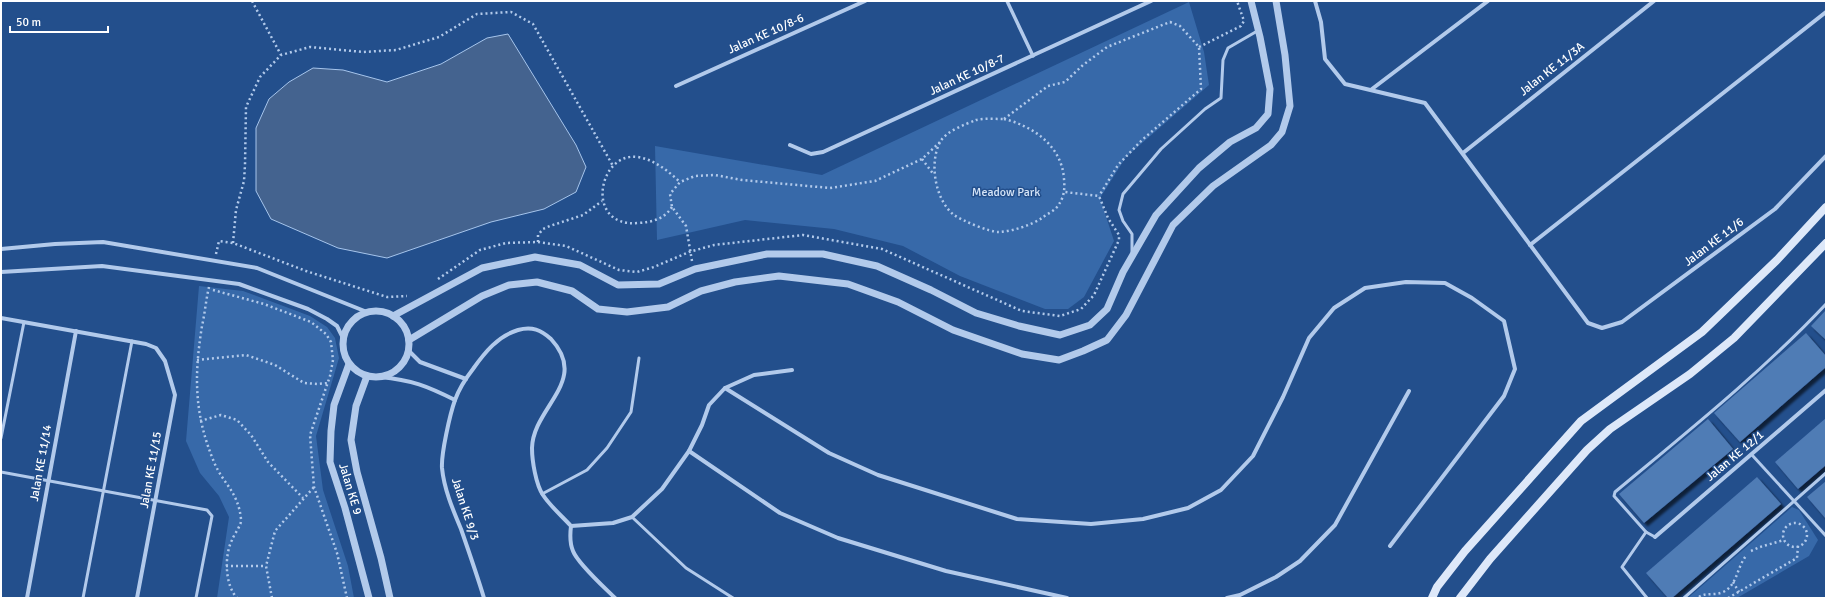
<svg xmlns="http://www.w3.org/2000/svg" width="1827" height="599" font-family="Signika,sans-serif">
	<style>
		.green { fill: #3769a9 }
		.water { fill: #44638f; stroke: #a6c5ec }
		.building { fill: #507bb5; filter: url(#shadow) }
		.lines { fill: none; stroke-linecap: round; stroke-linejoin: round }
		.path { stroke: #b2caeb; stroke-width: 2.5; stroke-dasharray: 2 3; stroke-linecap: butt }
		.service { stroke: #b2caeb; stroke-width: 3 }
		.pedestrian { stroke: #b2caeb; stroke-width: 3.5 }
		.minor { stroke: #b2caeb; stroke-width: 4 }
		.tertiary { stroke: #b2caeb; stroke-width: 7 }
		.secondary { stroke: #dde8f9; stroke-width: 8 }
		.labels { text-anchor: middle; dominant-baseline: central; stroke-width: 3; stroke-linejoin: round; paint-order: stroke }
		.street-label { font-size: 12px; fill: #fff; stroke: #234f8c }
		.park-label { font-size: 12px; fill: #d6e5f8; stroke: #234f8c }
	</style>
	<defs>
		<filter id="shadow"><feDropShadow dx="3.5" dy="3.5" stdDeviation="1" flood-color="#0009"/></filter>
	</defs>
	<rect width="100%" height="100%" fill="#234f8c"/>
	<g class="green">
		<path d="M1189,2L1204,52L1209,85L1126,157L1100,198L1114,241L1084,297L1068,309H1045L960,276L903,246L834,229L745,220L657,240L655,146L822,175Z"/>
		<path d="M199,286L243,291L310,316L327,327L335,338L339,358L316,436L323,490L348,566L354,598H217L229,517L219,496L200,473L186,441Z"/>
		<path d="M1792,507L1799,510L1818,540L1809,556L1737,598H1688Z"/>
	</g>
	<path class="water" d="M508,34L576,145L586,167L576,192L544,209L491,222L387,258L338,248L271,219L256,191V128L269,99L289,82L313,68L343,70L387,82L441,64L487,38Z"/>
	<g class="building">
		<path d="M1826,310V340L1811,326Z"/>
		<path d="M1806,333L1826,356V367L1740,442L1714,413Z"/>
		<path d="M1826,418V465L1798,489L1775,462Z"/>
		<path d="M1708,419L1733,449L1644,523L1619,494Z"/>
		<path d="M1757,477L1781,504L1672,598H1668L1646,573Z"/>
		<path d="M1826,481V519L1807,497Z"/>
	</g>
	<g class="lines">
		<g class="path">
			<path d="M252,1L281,55"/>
			<path d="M1199,47L1241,26L1244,21L1237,1"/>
			<path d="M1004,119L1048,86L1065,82L1083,65L1107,47L1170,22L1180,26L1199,47L1201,89L1142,140L1118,165L1099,196"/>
			<path d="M1004,119C1033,126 1062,146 1064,179C1065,190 1064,198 1057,207C1054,211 1047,214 1042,218C1031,225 1014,231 999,232C989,232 963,221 954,215C935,200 929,163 940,142C946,131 966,124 976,120C985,118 995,119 1004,119Z"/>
			<path d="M922,159L934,175"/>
			<path d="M672,207C664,219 653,222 638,223C584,228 598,151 638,157C655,160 668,171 680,182"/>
			<path d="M538,242V235L543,229L550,226L583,215L602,201"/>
			<path d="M233,243L236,210L244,181L245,165L246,107L260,77L281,55L310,47L363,52L396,50L439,37L477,14L511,12L533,24L613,166"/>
			<path d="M216,254L219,241L233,243L306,271L387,297L407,296"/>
			<path d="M692,261L686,226L672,207L670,194L680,182L695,176L715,175L742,180L830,188L875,181L922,159L940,142"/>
			<path d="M438,279L480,250L506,243L538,242L566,246L619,270L637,272L654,267L689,252L714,245L803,235L882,249L1022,311L1060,316L1081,309L1094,295L1119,240V235L1108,218L1099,196L1065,192"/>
			<path d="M209,287C206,299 205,313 202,326C194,376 194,414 214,462C223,484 238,491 241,519C242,525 234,534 232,540C224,556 225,585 237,598"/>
			<path d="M213,290L264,304L311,322L326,334L331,342L333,360L330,376L310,435L314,487L337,553L347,598"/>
			<path d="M197,360L246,355L275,365L304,383L317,384L329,383"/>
			<path d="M200,421L221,415L237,420L251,435L268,462L303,498"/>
			<circle cx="1795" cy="535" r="12"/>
			<path d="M1751,551L1760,547L1784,540"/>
			<path d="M226,566H266"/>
			<path d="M1733,582L1739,592"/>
			<path d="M1699,597C1706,592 1715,596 1723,592C1737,586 1737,567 1746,556"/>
			<path d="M272,598L266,566L275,531L314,487"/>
			<path d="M1728,598L1797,558L1798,546"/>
		</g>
		<g class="service">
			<path d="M1132,252V234L1123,221L1119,210L1123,194L1161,149L1205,109L1221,98L1223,60L1228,48L1259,30"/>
			<path d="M1,438L24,322"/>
			<path d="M1752,455L1826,536"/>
			<path d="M1,472L207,510L212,516L196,598"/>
			<path d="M542,494L587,470L607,448L631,412L639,358"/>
			<path d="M632,517L686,568L733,598"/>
			<path d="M1646,532L1622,567L1647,598"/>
			<path d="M1655,537L1646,532L1614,496L1615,492C1687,432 1761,373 1826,304"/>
			<path d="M83,598L132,341"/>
			<path d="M1684,598L1826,473"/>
		</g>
		<path class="pedestrian" d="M1007,1L1033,56"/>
		<g class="minor">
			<path d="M1315,1L1321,22L1325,59L1345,84L1425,103L1588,323L1602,328L1622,322L1775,209L1826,156"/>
			<path d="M676,86L865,1"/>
			<path d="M1372,89L1488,1"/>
			<path d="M790,145L811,154L823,152L1151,1"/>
			<path d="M1463,153L1654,1"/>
			<path d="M1530,245L1826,12"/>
			<path d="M1,249L55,244L103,242L257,268L367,312"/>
			<path d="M1,272L102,266L239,284L308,309L327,319L337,326L343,338"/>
			<path d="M1,318L146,344L156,348L165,361L175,395L137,598"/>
			<path d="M409,351L420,362L466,379"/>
			<path d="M380,377C412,380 427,386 455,400"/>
			<path d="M725,388L829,453L878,475L1017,519L1091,524L1143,519L1188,508L1221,490L1253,456L1283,397L1309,338L1334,308L1365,288L1406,282L1445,283L1472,298L1504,321L1515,369L1504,396L1390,546"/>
			<path d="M689,451L780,513L838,538L946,571L1067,598"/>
			<path d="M571,526L613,523L632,517L662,489L689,451L702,425L709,405L725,388L754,375L792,370"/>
			<path d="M1655,537L1826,390"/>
			<path d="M27,598L76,331"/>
			<path d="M484,598C477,575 469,552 461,529C453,510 444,489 442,468C441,454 450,414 455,400C459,389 466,378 473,369C485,352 498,336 518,330C532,326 541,330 551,339C590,381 533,407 532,448C532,461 536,485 543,495C550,506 562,516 571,526C570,534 570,544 573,551C578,564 605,588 615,598"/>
			<path d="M1227,598L1240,595L1276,577L1300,561L1335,525L1409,391"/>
		</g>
		<g class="tertiary">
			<circle cx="376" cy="344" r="33"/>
			<path d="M393,316L482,268L535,257L580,265L618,285L659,284L695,269L767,254H823L877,266L931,290L976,313L1019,326L1060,335L1090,325L1107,309L1123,272L1156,215L1199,168L1230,142L1256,128L1268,114L1270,89L1260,37L1251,1"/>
			<path d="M409,340L482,296L509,285L537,282L572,291L598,309L627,312L668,307L701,291L735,282L779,276L848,284L898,302L953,330L1022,354L1059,360L1083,351L1107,340L1126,315L1173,225L1213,186L1271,145L1282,132L1290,106L1285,55L1276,1"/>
			<path d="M349,364L334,405L331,431L330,462L345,508L369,598"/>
			<path d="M367,376L356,406L351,440L357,472L381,558L390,598"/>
		</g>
		<g class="secondary">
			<path d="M1432,598L1437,587L1465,551L1581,421L1702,332L1777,260L1826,207"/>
			<path d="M1460,598L1490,559L1587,450L1610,429L1690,374L1734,338L1826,243"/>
		</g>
	</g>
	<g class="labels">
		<g class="street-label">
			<text transform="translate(766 34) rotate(-24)">Jalan KE 10/8-6</text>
			<text transform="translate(1552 69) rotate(-38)">Jalan KE 11/3A</text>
			<text transform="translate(967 75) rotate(-25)">Jalan KE 10/8-7</text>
			<text transform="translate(1714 242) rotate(-37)">Jalan KE 11/6</text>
			<text transform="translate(1735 456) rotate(-40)">Jalan KE 12/1</text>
			<text transform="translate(41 463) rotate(-80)">Jalan KE 11/14</text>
			<text transform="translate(151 470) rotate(-80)">Jalan KE 11/15</text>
			<text transform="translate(350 489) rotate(73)">Jalan KE 9</text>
			<text transform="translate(465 509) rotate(72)">Jalan KE 9/3</text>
		</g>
		<g class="park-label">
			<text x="1006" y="192">Meadow Park</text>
		</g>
	</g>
	<rect width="1827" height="599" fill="none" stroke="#ffffff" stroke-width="4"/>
	<path d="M10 26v6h98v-6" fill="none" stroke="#ffffff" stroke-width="2"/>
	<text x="16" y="26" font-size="12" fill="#ffffff" stroke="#234f8c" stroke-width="3" paint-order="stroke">50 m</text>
</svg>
